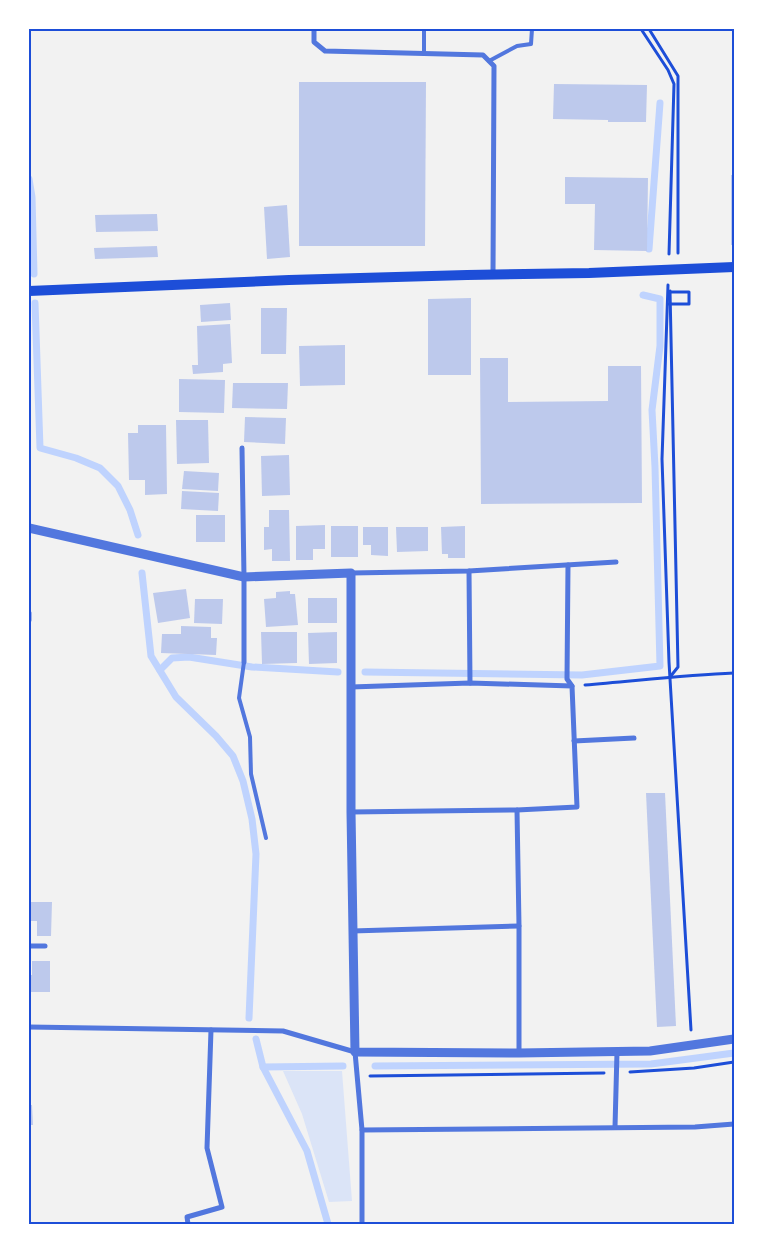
<svg xmlns="http://www.w3.org/2000/svg" width="763" height="1253" font-family="Lora,serif">
	<style>
		.green { fill: #dbe4f7 }
		.lines { fill: none; stroke-linecap: round; stroke-linejoin: round }
		.stream { stroke: #bfd3fe; stroke-width: 7 }
		.building { fill: #bdc9ec }
		.path { stroke: #1d4ed8; stroke-width: 3 }
		.service { stroke: #5277de; stroke-width: 4 }
		.minor { stroke: #5277de; stroke-width: 5 }
		.tertiary { stroke: #5277de; stroke-width: 9 }
		.secondary { stroke: #1d4ed8; stroke-width: 10 }
		.neatline { fill: none; stroke: #1d4ed8; stroke-width: 2 }
	</style>
	<rect width="100%" height="100%" fill="#f2f2f2"/>
	<path class="green" d="M283,1071H342L352,1201L329,1202L302,1114Z"/>
	<g class="lines">
		<g class="stream">
			<path d="M29,179L32,197L34,274"/>
			<path d="M649,249L660,103"/>
			<path d="M35,303L40,448L76,458L100,468L118,486L130,510L138,535"/>
			<path d="M142,573L151,656L176,697L216,736L233,756L243,781L252,819L256,854L249,1018"/>
			<path d="M160,670L172,658L189,657L252,667L338,672"/>
			<path d="M365,672L582,675L660,666L655,467L652,410L660,346V299L643,295"/>
			<path d="M256,1039L263,1067L307,1151L328,1224"/>
			<path d="M375,1066L651,1064L734,1053"/>
			<path d="M263,1067L343,1066"/>
		</g>
	</g>
	<g class="building">
		<path d="M299,82H426L425,246H299Z"/>
		<path d="M554,84L647,85L646,122H608V120L553,119Z"/>
		<rect x="731" y="175" width="3" height="70"/>
		<path d="M565,177L648,178L647,251L594,250L595,204H565Z"/>
		<path d="M287,205L290,257L267,259L264,207Z"/>
		<path d="M157,214L158,231L96,232L95,215Z"/>
		<path d="M157,246L158,257L95,259L94,248Z"/>
		<path d="M471,298V375H428V299Z"/>
		<path d="M230,303L231,320L201,322L200,305Z"/>
		<path d="M261,308H287L286,354H261Z"/>
		<path d="M230,324L232,363L223,364V372L193,374L192,365H198L197,326Z"/>
		<path d="M345,345V385L300,386L299,346Z"/>
		<path d="M480,358H508V402L608,401V366H641L642,503L481,504Z"/>
		<path d="M179,379L225,380L224,413L179,412Z"/>
		<path d="M233,383H288L287,409L232,408Z"/>
		<path d="M245,417L286,418L285,444L244,442Z"/>
		<path d="M176,420H208L209,463L177,464Z"/>
		<path d="M138,425H166L167,494L145,495V480H129L128,433H138Z"/>
		<path d="M289,455L290,495L262,496L261,456Z"/>
		<path d="M184,471L219,473L218,491L182,489Z"/>
		<path d="M182,491L219,493L218,511L181,509Z"/>
		<path d="M269,510H289L290,561H272V549L264,550V527H269Z"/>
		<rect x="196" y="515" width="29" height="27"/>
		<path d="M325,525V549H313V560H296V526Z"/>
		<rect x="331" y="526" width="27" height="31"/>
		<path d="M465,526V558H448V554H442L441,527Z"/>
		<path d="M363,527H388V556L371,555V545H363Z"/>
		<path d="M396,527H428V551L397,552Z"/>
		<path d="M186,589L190,618L158,623L153,593Z"/>
		<path d="M290,591V594H295L298,625L266,627L264,599L276,598V592Z"/>
		<rect x="308" y="598" width="29" height="25"/>
		<path d="M195,599H223L222,624L194,623Z"/>
		<path d="M181,626L211,627V638H217L216,655L161,653L162,634H181Z"/>
		<path d="M261,632H297V663L262,664Z"/>
		<path d="M337,632V663L309,664L308,633Z"/>
		<path d="M646,793H665L676,1026L657,1027Z"/>
		<path d="M29,902H52L51,936H37V921H29Z"/>
		<path d="M32,961H50V992H29V975H32Z"/>
		<path d="M29,1105H32L33,1125H29Z"/>
	</g>
	<g class="lines">
		<g class="path">
			<path d="M641,29L668,70L674,84L669,254"/>
			<path d="M649,29L678,76V253"/>
			<path d="M668,285L662,459L669,662L691,1030"/>
			<path d="M670,291L678,667L670,677"/>
			<path d="M669,304H689V292H670"/>
			<path d="M585,685C635,681 684,675 734,673"/>
			<path d="M630,1072L694,1068L734,1062"/>
			<path d="M370,1076L604,1073"/>
		</g>
		<g class="service">
			<path d="M424,54V29"/>
			<path d="M489,61L517,46L531,44L532,29"/>
			<path d="M244,662L239,698L250,737L251,774L266,838"/>
		</g>
		<g class="minor">
			<path d="M314,29V42L325,51L483,55L494,66L493,275"/>
			<path d="M242,448L244,577V662"/>
			<path d="M568,565L567,679L572,686"/>
			<path d="M469,571L470,683"/>
			<path d="M351,573L469,571L616,562"/>
			<path d="M29,613V620"/>
			<path d="M351,687L470,683L572,686L577,807L517,810L351,812"/>
			<path d="M574,741L634,738"/>
			<path d="M517,810L519,926V1053"/>
			<path d="M352,931L519,926"/>
			<path d="M29,946H45"/>
			<path d="M29,1027L283,1031L355,1052L362,1130V1224"/>
			<path d="M615,1127L617,1052"/>
			<path d="M362,1130L695,1127L734,1124"/>
			<path d="M188,1224L187,1217L222,1207L207,1148L211,1030"/>
		</g>
		<path class="tertiary" d="M29,528L244,577L351,573V812L355,1052L519,1053L650,1051L734,1039"/>
		<path class="secondary" d="M29,291L289,280L467,275L589,273L734,267"/>
	</g>
	<rect width="763" height="1253" fill="none" stroke="#ffffff" stroke-width="60"/>
	<rect x="30" y="30" width="703" height="1193" class="neatline"/>
</svg>
